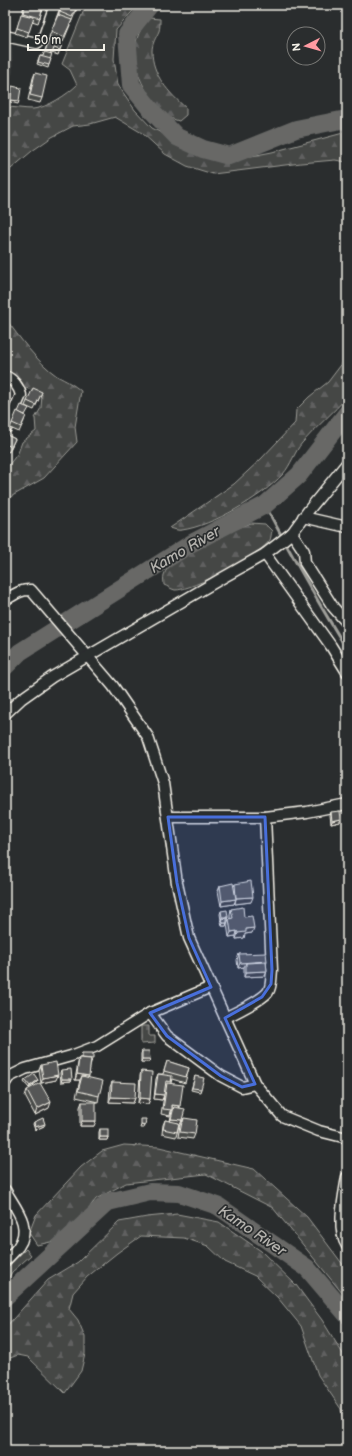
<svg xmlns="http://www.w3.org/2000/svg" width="352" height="1456" font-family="'Balsamiq Sans',sans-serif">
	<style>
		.built { fill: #373a3a }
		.forest { fill: url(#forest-firs); stroke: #9c9c96 }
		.cemetery { fill: url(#cemetery-stones); stroke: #9c9c96 }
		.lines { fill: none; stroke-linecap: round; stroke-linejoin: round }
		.stream { stroke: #9f9f9a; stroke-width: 3 }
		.river { stroke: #676866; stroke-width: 18 }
		.minor-casing { stroke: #f4f1e8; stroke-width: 13 }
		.minor { stroke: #2a2d2e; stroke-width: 10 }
		.wall { fill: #494b4a; stroke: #f4f1e8 }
		.shaded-wall { fill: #3c3d3c; stroke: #f4f1e8 }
		.building { fill: #555756; stroke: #f4f1e8 }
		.marked { fill: #486fdb; fill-opacity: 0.2; stroke: #486fdb; stroke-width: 3; stroke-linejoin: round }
		.labels { text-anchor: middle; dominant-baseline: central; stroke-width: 3.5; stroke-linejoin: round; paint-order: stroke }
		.water-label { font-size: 15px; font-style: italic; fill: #b5b3ae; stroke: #2a2d2e }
	</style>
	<defs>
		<pattern id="forest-firs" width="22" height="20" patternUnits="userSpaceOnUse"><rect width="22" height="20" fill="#444645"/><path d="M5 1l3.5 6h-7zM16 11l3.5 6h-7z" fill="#606160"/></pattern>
		<pattern id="cemetery-stones" width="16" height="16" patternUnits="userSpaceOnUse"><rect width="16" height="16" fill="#444645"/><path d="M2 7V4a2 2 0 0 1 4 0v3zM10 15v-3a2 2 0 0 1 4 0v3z" fill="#606160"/></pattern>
	</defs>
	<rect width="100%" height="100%" fill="#2a2d2e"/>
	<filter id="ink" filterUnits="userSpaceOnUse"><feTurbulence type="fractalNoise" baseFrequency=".025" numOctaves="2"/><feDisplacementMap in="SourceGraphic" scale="8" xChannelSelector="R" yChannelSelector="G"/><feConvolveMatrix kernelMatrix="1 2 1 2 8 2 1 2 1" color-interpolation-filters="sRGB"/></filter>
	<g filter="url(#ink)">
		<path class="built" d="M5,41L12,42L13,71L5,105Z"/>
		<g class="forest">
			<path d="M86,5H138L116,30L114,59L118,85L135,110L152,128L175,140L216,157L241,158L272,152L347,132V162L335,160L301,163L213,174L187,166L165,154L142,133L115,117L90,124L73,126L52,137L32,151L5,174V107C14,107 24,109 33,109C47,108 68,94 77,85L70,70L62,64Z"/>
			<path d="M149,18L160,19C160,23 160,28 159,31C156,38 152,43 152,51C152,75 169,93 186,108V115L179,121C162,116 165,115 155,103C134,77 125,45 149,18Z"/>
			<path d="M5,318C20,338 36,361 57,376C66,381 73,384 81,391L75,427L77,442L44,478L5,500V470L18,453L22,442L36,431L35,418L41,408L42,394L18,385L5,366Z"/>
			<path d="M347,357V397C333,413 316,427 302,443C295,451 291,465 283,474C262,497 212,526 182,530C178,531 174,529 170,528L234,484L261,459L295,423L296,410L309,397L328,382Z"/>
			<path d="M251,523L265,524L272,531C271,534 271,538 270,540C262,554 191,591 175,590C171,589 167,586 164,585C164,582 163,578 164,575C169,556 233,530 251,523Z"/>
			<path d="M124,1145L159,1147L254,1169L307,1217L347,1270V1299L273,1208L206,1174L126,1183L96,1199L76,1226L55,1241L37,1245L29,1233L36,1215L81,1167L102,1151Z"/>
			<path d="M177,1214L219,1222L261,1251L296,1285L322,1320L343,1354L347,1370V1451L341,1409L318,1375L301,1326L278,1298L255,1276L225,1262L208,1246L184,1238L141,1236L117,1253L87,1277L73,1293L69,1309L78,1320L85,1337V1354L81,1371L65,1393L28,1357L18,1355L5,1360V1328L48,1280L78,1262L119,1222L147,1217Z"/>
			<path d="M26,1249L31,1255L12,1272L5,1285V1269Z"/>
		</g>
		<path class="cemetery" d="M141,1026H149V1036H155V1043L141,1044Z"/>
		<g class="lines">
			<path class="stream" d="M265,505C291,554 317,602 347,649"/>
			<g class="river">
				<path d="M150,5L127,34L131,85L152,111L177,137L203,149L229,156L296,129L341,120L347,121"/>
				<path d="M5,667L20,652L192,543L265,505L299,475L347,413"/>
				<path d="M5,1297L108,1202L150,1192L179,1193L218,1206L307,1268L347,1315"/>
			</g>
			<defs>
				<g id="minor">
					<path d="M5,36L37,43L44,36L55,5"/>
					<path d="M5,376C13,379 19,387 21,395L7,427"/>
					<path d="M303,517L347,527"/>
					<path d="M292,533L304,551L305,563L333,607L347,623"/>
					<path d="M265,554L331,646L347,672"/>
					<path d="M5,600C14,595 21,589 31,590L113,686L148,737L163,783L177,883L189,938L255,1084L282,1116L319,1131L347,1138"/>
					<path d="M5,714L21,699L52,677L224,577L265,554L292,533L308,511L347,463"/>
					<path d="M168,817H265L307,812L347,804"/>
					<path d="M150,1013L167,1036L221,1076L242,1087L255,1084"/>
					<path d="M225,1018C236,1012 261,1001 268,992C272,986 271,977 272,970L265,817"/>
					<path d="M5,1083L9,1077L25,1069L71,1056L97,1046L150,1013L211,987"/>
					<path d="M347,1177C344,1196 336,1229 347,1246"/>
					<path d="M5,1190C15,1208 33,1226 18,1247C14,1252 9,1257 5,1261"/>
				</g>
			</defs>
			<use href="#minor" class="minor-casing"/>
			<use href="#minor" class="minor"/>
		</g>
		<g class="wall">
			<path d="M24,5H47L46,9L43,8L38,23L32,21L27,37L15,33L22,14Z"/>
			<path d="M63,5H80L79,7L78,6L63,42L49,37L58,15H59Z"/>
			<path d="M49,39L62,44L58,55L52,53L48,68L37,64L40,56H43Z"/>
			<path d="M35,73L42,98L40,103L28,100L33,78Z"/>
			<path d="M42,392L34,410L25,406L27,401Z"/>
			<path d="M25,415L24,421L19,432L10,428L12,423Z"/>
			<path d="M5,434L15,439L9,452L5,450Z"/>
			<path d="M331,812L341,819L340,822L331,824L330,815Z"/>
			<path d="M235,884L251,902L235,904L234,902V904L221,906L218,891L220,886H234Z"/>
			<path d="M231,909L244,917L252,933L245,934L244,938L236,939V936L229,937L227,924L229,919H230V914Z"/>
			<path d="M221,911L228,917L227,919V923L226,926H222L221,921L222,920H221L220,914Z"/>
			<path d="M239,954L267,961L266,962L267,971L265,976L244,977V967L238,968L237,960Z"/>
			<path d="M142,1051L149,1062H141V1054Z"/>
			<path d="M82,1053L92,1061L91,1062L88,1077L99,1096L98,1102L76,1097L80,1080H75L78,1063L79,1058H81Z"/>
			<path d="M167,1061L189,1068L185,1083L172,1079L171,1083L180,1106V1108L182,1122L184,1118L195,1134L193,1139L178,1137L180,1125H179L176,1137L162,1134L163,1125L165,1120L170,1121L172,1111H171L170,1116L161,1114L164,1096L162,1100L154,1099L156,1079L158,1074H163Z"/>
			<path d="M41,1065L56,1080L41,1083L39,1070Z"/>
			<path d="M61,1070L72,1079L71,1081L61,1082L60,1073Z"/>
			<path d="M141,1071L150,1099L148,1104L138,1103L140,1076Z"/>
			<path d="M195,1076L201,1089L200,1092L191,1090Z"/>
			<path d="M25,1080H38L37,1082L29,1088L24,1082Z"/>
			<path d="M112,1082L135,1098L133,1103L109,1102L110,1087Z"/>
			<path d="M27,1090L49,1108L35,1115L25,1096Z"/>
			<path d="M82,1102L94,1126H80V1107Z"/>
			<path d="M34,1122L44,1126L35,1130L33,1124Z"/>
			<path d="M100,1129L108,1137L107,1140H99V1132Z"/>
		</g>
		<g class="shaded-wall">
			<path d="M11,100L19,101L18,104L10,102Z"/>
			<path d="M341,819L340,822L331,824L332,821Z"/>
			<path d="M253,897L251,902L235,904L236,898Z"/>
			<path d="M236,899L234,904L221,906L222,901Z"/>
			<path d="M222,917H228L227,919H222V920H221Z"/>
			<path d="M223,923H227L226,926H222Z"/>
			<path d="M254,928L252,933L245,934L244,938L236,939L238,933L246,929Z"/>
			<path d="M237,931L236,936L229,937L231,932Z"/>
			<path d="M267,961L265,966L246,963L244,967L238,968L240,963Z"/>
			<path d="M267,971L265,976L244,977L246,972Z"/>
			<path d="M142,1059H150L149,1062H141Z"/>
			<path d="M77,1074L89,1076L87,1081L82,1076L80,1080H75Z"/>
			<path d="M58,1075L56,1080L41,1083L43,1078Z"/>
			<path d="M62,1079H72L71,1081L61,1082Z"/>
			<path d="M38,1080L37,1082L29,1088L30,1086Z"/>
			<path d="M155,1094L164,1095L162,1100L154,1099Z"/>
			<path d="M111,1097L135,1098L133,1103L109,1102Z"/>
			<path d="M140,1098L150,1099L148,1104L138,1103Z"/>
			<path d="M51,1102L49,1108L35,1115L37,1109Z"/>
			<path d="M172,1105L180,1106L178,1112L174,1107L172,1111Z"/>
			<path d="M171,1119L182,1120L180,1125H169Z"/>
			<path d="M82,1121H96L94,1126H80Z"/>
			<path d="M45,1124L44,1126L35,1130V1127Z"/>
			<path d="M141,1125L145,1126L144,1128H140Z"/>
			<path d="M100,1137H108L107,1140H99Z"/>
		</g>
		<g class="building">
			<path d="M25,5H43L40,18L23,13Z"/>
			<path d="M63,5H78L72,17L60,12Z"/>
			<path d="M21,14L34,17L29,32L17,28Z"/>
			<path d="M58,15L72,20L64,37L51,31Z"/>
			<path d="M49,39L62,44L60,50L54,48L52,54L45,52Z"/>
			<path d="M40,56L51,59L49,65L38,62Z"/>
			<path d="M35,73L47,76L42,98L30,95Z"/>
			<path d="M12,86L21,88L19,101L11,100Z"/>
			<path d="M33,388L42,392L36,405L27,401Z"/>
			<path d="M5,400H7L5,410Z"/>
			<path d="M21,405L29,408L25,415L18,412Z"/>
			<path d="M17,411L26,416L21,427L12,423Z"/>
			<path d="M5,434L15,439L11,447L6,444L5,445Z"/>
			<path d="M340,811L341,819L332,821L331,812Z"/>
			<path d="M251,881L253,897L236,898L235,884Z"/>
			<path d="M233,883L236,899L222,901L220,886Z"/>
			<path d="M243,907L244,917L252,916L254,928L246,929V932L238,933L237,931L231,932L229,919L233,918L231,909Z"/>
			<path d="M227,910L228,917H222L221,911Z"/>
			<path d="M227,918V923H223L222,919Z"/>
			<path d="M266,953L267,961L240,963L239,954Z"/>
			<path d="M266,962L267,971L246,972V963Z"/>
			<path d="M142,1051H149L150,1059H142Z"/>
			<path d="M82,1053H93V1059L82,1058Z"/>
			<path d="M79,1058L91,1059L89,1076L77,1074Z"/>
			<path d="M167,1061L189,1068L186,1077L164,1071Z"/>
			<path d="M56,1062L58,1075L43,1078L41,1065Z"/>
			<path d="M71,1069L72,1079H62L61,1070Z"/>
			<path d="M141,1071L152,1072L150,1099L140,1098Z"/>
			<path d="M34,1074L38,1080L30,1086L25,1080Z"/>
			<path d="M158,1074L172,1076L171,1082L166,1081L164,1095L155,1094Z"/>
			<path d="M82,1076L103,1081L99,1096L78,1091Z"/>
			<path d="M195,1076L204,1078L201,1089L192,1088Z"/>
			<path d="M112,1082L136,1083L135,1098L111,1097Z"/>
			<path d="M40,1083L51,1102L37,1109L27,1090Z"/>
			<path d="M167,1083L183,1085L180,1106L172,1105V1110L163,1109Z"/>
			<rect x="82" y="1102" width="14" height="19"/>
			<path d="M174,1107L185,1109L182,1120L171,1119Z"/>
			<path d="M43,1118L45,1124L35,1127L34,1122Z"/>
			<path d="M184,1118L197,1120L195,1134L180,1132L182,1122H183Z"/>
			<path d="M141,1119H146L145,1126L141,1125Z"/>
			<path d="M165,1120L179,1123L177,1132L163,1129Z"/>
			<rect x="100" y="1129" width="8" height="8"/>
		</g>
	</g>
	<path class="marked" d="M168,817H265L272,970L271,984L262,997L225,1018L255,1084L242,1087L221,1076L167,1036L150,1013L211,987L189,938L177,883Z"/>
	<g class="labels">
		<g class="water-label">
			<text transform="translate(185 550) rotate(-30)">Kamo River</text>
			<text transform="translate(252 1231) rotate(34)">Kamo River</text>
		</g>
	</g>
	<rect width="352" height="1456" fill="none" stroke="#2a2d2e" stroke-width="20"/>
	<rect x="10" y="10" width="332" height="1436" fill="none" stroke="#f4f1e8" stroke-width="1.5" filter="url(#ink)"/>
	<g transform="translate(306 46) rotate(264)"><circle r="19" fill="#2a2d2e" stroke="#7b7b78"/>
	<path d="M0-3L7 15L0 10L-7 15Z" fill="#ff9aa2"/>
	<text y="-6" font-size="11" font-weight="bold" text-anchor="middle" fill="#f4f1e8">N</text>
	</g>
	<path d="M28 44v6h76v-6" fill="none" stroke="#f4f1e8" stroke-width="2"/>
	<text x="34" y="44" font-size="12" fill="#f4f1e8" stroke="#2a2d2e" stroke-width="3" paint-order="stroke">50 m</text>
</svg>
